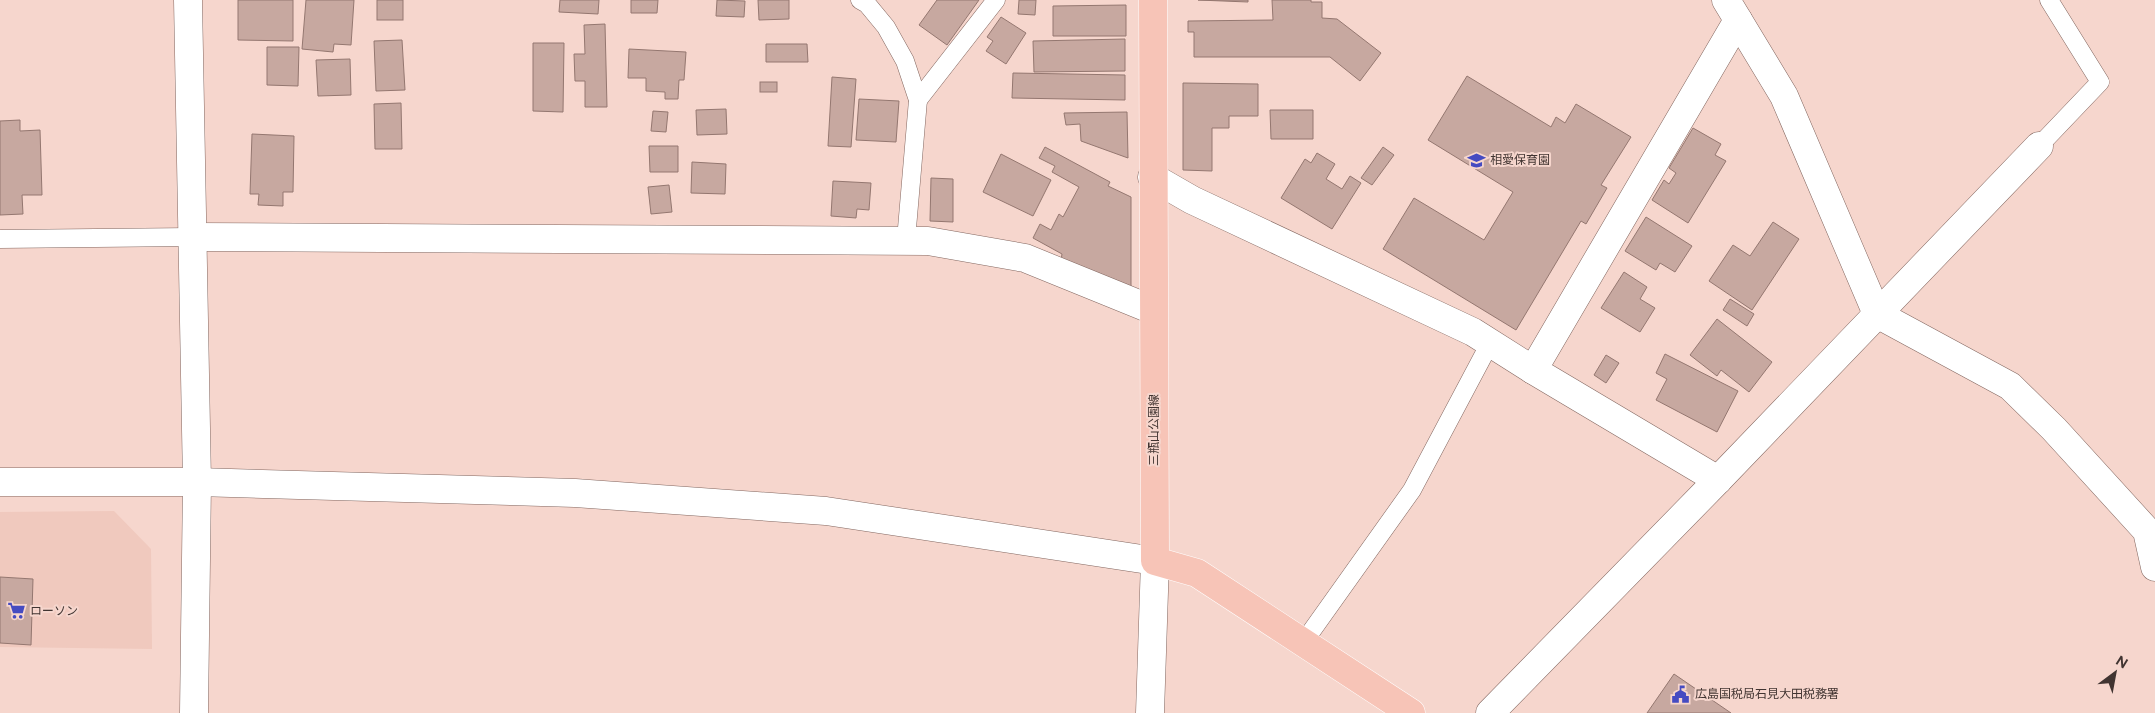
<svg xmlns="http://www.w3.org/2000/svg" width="2155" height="713" font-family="Figtree,'Noto Sans JP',sans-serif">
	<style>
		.built { fill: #f0c9be }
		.building { fill: #c7a8a0; stroke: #947770 }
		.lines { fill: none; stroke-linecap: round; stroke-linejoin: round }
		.service-casing { stroke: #836760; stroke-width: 19 }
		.minor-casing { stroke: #836760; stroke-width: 29 }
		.tertiary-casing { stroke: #836760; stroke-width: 29 }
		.primary-casing { stroke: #fff; stroke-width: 29 }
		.service { stroke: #fff; stroke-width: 18 }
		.minor { stroke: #fff; stroke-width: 28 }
		.tertiary { stroke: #fff; stroke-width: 28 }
		.primary { stroke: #f7c4b7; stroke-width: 28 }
		.labels { text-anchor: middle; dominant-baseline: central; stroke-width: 4; stroke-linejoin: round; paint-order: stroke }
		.poi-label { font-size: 12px; fill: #413431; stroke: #f6d6cd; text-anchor: start }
		.street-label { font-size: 12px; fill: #413431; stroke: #f6d6cd }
	</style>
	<rect width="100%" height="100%" fill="#f6d6cd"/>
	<path class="built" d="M114,511L151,549L152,649L0,647V512Z"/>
	<g class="building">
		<path d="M238,0H293V41L238,40Z"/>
		<path d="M306,0H354L351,45L334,44L333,52L302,49Z"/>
		<rect x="377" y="0" width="26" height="20"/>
		<path d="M560,0H599L598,14L559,12Z"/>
		<path d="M631,0H658L657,13H631Z"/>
		<path d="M717,0L745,1L744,17L716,16Z"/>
		<path d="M758,0H789V19L759,20Z"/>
		<path d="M937,0H979L947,45L919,25Z"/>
		<path d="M1019,0H1036L1035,15L1018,14Z"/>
		<path d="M1198,0H1248V2Z"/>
		<path d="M1272,0H1311V2H1322V18L1337,19L1381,53L1360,81L1330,57H1194V32H1188V21L1273,20Z"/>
		<path d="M1126,5V36H1053V6Z"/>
		<path d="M1001,17L1026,33L1006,64L986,51L993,41L987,37Z"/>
		<path d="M605,24L607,107H585V81H575L574,54H585L584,25Z"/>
		<path d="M1125,39V71L1034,72L1033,41Z"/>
		<path d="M402,40L405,90L376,91L374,41Z"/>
		<path d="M533,43H564L563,112L533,111Z"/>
		<path d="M766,44H807L808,62H766Z"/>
		<path d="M267,47H299L298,86L267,85Z"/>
		<path d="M629,49L686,52L684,80H679L678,99H665V92L646,91V78H628Z"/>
		<path d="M350,59L351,95L318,96L316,60Z"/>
		<path d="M1013,73L1125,75V100L1012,98Z"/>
		<path d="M1467,76L1551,127L1556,117L1565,123L1576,104L1631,137L1601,185L1607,188L1586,224L1581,221L1516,330L1383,249L1414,198L1484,240L1513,192L1428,140Z"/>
		<path d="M832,77L856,79L851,147L828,146Z"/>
		<rect x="760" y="82" width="17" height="10"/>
		<path d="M1183,83L1258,84V116H1229V128H1212V171L1183,170Z"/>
		<path d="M859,99L899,101L896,142L856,140Z"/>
		<path d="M401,103L402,149H375L374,104Z"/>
		<path d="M726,109L727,134L697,135L696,110Z"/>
		<path d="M1270,110H1313V139H1271Z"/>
		<path d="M653,111L668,112L666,132L651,131Z"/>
		<path d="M1127,112L1128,158L1081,141L1080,124L1066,125L1064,113Z"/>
		<path d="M20,120V131L40,130L42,195H22L23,214L0,215V121Z"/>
		<path d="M1693,128L1721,144L1715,155L1726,161L1688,223L1652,200L1664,180L1669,184L1676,173L1669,168Z"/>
		<path d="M252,134L294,136L293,192H283V206L258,205L259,194H250Z"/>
		<path d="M649,146H678V172H650Z"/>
		<path d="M1045,147L1110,182L1108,186L1131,197V294L1061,260L1062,254L1033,238L1040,224L1051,230L1059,214L1063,217L1079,187L1052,172L1055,166L1039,158Z"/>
		<path d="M1383,147L1394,155L1372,185L1361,178Z"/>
		<path d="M1317,153L1335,164L1326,179L1342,189L1350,176L1361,183L1332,229L1281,198L1305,159L1311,163Z"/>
		<path d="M1001,154L1051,180L1033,216L983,192Z"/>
		<path d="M692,162L726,164L725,194L691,193Z"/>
		<path d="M931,178L953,179V222L930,221Z"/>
		<path d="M833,181L871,183L869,210L857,209L856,218L831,216Z"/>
		<path d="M669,185L672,212L651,214L648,187Z"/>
		<path d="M1646,217L1692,246L1675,272L1660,263L1656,270L1625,251Z"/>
		<path d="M1773,222L1799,239L1752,310L1709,281L1733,245L1750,256Z"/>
		<path d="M1624,272L1647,287L1640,299L1655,308L1640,332L1601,308Z"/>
		<path d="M1730,299L1754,314L1747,326L1723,310Z"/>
		<path d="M1717,319L1772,362L1749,392L1721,370L1717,376L1690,355Z"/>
		<path d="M1665,354L1738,391L1717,432L1656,400L1667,379L1656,373Z"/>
		<path d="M1606,355L1619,363L1606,383L1594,375Z"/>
		<path d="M0,577L33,579L31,645L0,643Z"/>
		<path d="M1674,674L1731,713H1647Z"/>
	</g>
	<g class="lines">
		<defs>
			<g id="service">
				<path d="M860,0L867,4L886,27L905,61L918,100L906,240"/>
				<path d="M918,100L996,0"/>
				<path d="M2039,146L2100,82L2049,0"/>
				<path d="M0,239L191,237"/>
				<path d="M1303,643L1412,490L1490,343"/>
			</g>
			<g id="minor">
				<path d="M1726,0L1784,96L1877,314L2010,386L2054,429L2147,531L2155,567"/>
				<path d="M1152,177L1192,200L1473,332L1533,370L1718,480"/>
				<path d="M191,237L928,241L1025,258L1153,310"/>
				<path d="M1533,370L1738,20"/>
				<path d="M1150,713L1155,561"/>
				<path d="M1490,713L1718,480L2039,146"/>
			</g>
			<g id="tertiary">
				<path d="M188,0L197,482L194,713"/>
				<path d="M0,482H197L575,493L826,511L1155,561"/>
			</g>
			<path id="primary" d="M1153,0L1155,561L1197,573L1411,713"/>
		</defs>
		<use href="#service" class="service-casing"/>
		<use href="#minor" class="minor-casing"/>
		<use href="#tertiary" class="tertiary-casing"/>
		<use href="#primary" class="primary-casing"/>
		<use href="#service" class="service"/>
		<use href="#minor" class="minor"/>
		<use href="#tertiary" class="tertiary"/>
		<use href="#primary" class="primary"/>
	</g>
	<defs>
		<symbol id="school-bare" viewBox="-9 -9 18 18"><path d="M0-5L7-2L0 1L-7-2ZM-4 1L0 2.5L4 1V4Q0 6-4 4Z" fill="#454bc1" stroke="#f6d6cd" stroke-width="2.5" paint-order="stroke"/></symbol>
		<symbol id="supermarket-bare" viewBox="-9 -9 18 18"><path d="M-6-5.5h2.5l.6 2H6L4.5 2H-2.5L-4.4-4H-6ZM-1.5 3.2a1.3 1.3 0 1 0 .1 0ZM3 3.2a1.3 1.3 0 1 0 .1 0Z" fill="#454bc1" stroke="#f6d6cd" stroke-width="2.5" paint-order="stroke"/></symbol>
		<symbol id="civic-bare" viewBox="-9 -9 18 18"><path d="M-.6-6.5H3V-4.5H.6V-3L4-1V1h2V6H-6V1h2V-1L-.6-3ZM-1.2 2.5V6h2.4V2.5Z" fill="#454bc1" stroke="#f6d6cd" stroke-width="2.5" paint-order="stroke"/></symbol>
	</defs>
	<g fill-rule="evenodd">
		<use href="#school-bare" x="1464" y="148" width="25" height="25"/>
		<use href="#supermarket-bare" x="4" y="598" width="25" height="25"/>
		<use href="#civic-bare" x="1668" y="682" width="25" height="25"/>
	</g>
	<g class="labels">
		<g class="poi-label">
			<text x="1490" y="160">相愛保育園</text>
			<text x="30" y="611">ローソン</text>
			<text x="1695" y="694">広島国税局石見大田税務署</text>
		</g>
		<g class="street-label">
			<text transform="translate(1154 430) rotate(-90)">三瓶山公園線</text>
		</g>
	</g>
	<g transform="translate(2115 673) rotate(32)" stroke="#f6d6cd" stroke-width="4" paint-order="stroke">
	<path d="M0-4L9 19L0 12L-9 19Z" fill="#413431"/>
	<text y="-8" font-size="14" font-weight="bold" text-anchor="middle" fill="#413431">N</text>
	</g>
</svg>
